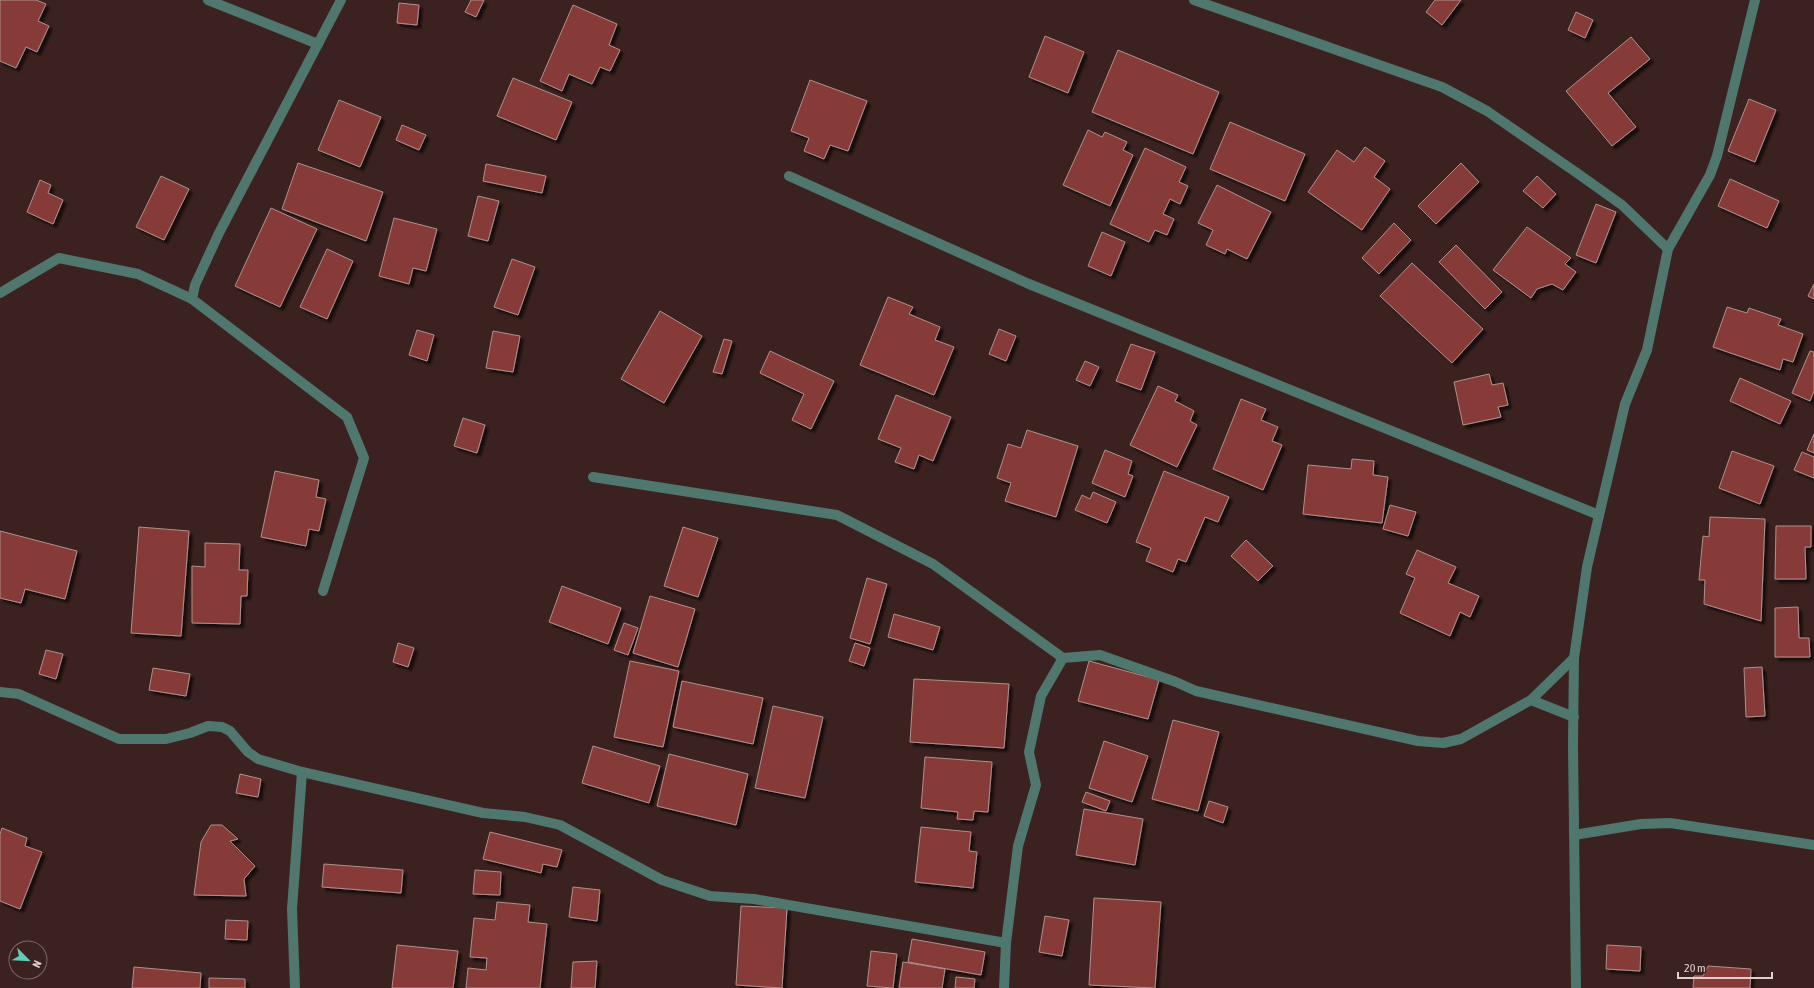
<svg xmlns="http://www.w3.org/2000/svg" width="1814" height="988" font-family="'Asap Condensed',sans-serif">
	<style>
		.building { fill: #873b37; stroke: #b0908c; filter: url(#shadow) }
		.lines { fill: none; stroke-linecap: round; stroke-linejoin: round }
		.minor { stroke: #4f776e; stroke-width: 10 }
	</style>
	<defs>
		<filter id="shadow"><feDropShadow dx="3.5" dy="3.5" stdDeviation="1" flood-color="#0009"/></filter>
	</defs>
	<rect width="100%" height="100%" fill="#3b2220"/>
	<g class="building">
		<path d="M0,0H36L46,4L38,21L49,26L37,52L26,47L16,68L0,61Z"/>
		<path d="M471,0H484L476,17L465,12Z"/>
		<path d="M1435,0H1461L1442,25L1426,12Z"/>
		<path d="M399,3L419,5L417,25L397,23Z"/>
		<path d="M573,5L617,24L609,45L620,50L610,71L600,67L592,84L569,74L562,91L540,81Z"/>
		<path d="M1576,12L1593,20L1585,38L1568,30Z"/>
		<path d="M1045,36L1084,52L1068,93L1029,77Z"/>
		<path d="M1631,37L1650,59L1608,93L1636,127L1612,146L1566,91Z"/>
		<path d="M1118,50L1219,92L1193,154L1092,112Z"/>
		<path d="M513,78L572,102L556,140L497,116Z"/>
		<path d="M810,80L867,101L848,151L830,145L824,159L804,151L809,138L791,131Z"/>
		<path d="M1749,99L1776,110L1755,162L1728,151Z"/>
		<path d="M339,100L381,117L360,167L318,150Z"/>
		<path d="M1230,122L1305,154L1285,201L1210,169Z"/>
		<path d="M402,125L426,135L419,150L396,140Z"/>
		<path d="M1088,130L1102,137L1105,132L1127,142L1123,150L1133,155L1110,206L1063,185Z"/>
		<path d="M1365,147L1385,161L1374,177L1390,189L1362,230L1308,192L1337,150L1354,162Z"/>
		<path d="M1145,148L1186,167L1179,182L1188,186L1180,204L1170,199L1163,214L1174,219L1167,235L1155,230L1149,242L1110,224Z"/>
		<path d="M298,163L383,192L366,241L282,209Z"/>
		<path d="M1461,163L1479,182L1436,224L1418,206Z"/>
		<path d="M486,164L546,176L542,193L483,181Z"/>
		<path d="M161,176L189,189L164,240L136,227Z"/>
		<path d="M1537,176L1556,194L1543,208L1523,191Z"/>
		<path d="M1730,179L1779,201L1767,228L1718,206Z"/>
		<path d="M40,180L51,185L48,193L63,200L53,224L27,212Z"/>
		<path d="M1217,185L1271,212L1247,259L1227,249L1225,254L1206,245L1213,230L1198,223Z"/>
		<path d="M478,196L499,201L488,241L468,236Z"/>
		<path d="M1596,204L1616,212L1596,263L1576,255Z"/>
		<path d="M271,208L317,229L280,307L235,286Z"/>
		<path d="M394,218L437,229L426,271L413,268L409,284L379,276Z"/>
		<path d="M1394,223L1411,240L1379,274L1362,258Z"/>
		<path d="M1527,227L1571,258L1565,264L1576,272L1563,290L1552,284L1537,289L1531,298L1493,270Z"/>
		<path d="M1102,232L1125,242L1111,276L1088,266Z"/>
		<path d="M1456,245L1502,292L1485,309L1439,262Z"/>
		<path d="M327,249L353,261L327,319L300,307Z"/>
		<path d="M512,259L535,267L518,315L494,307Z"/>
		<path d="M1412,263L1483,329L1452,363L1380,296Z"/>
		<path d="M1814,284V299L1808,296Z"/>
		<path d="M888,297L913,307L909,314L940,327L935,340L954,347L934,395L860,365Z"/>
		<path d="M1727,307L1747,313L1749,308L1781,319L1778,325L1803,334L1793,362L1783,359L1780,370L1713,347Z"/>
		<path d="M660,311L702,336L664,403L621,379Z"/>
		<path d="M999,329L1016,336L1006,361L989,354Z"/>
		<path d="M417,330L434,335L427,361L409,355Z"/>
		<path d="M493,331L520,336L513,372L486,368Z"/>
		<path d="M724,339L732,341L722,374L713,372Z"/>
		<path d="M1131,344L1155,352L1141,390L1116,381Z"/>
		<path d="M770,351L834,381L811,429L792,420L804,394L760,373Z"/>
		<path d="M1810,351L1814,352V391L1810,401L1792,393Z"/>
		<path d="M1085,361L1099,367L1090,386L1076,380Z"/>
		<path d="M1489,374L1492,385L1503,383L1508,405L1498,407L1501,417L1463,425L1454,382Z"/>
		<path d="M1740,378L1791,401L1780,424L1730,401Z"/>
		<path d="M1158,386L1178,395L1175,401L1194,411L1190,421L1197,425L1177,467L1130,445Z"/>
		<path d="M896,395L951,417L933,461L919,455L914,469L895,462L901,448L878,439Z"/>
		<path d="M1241,399L1266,409L1261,420L1278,427L1272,441L1282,445L1263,490L1213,469Z"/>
		<path d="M463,418L485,425L477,453L454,446Z"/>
		<path d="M1027,430L1078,446L1056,517L1005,501L1011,483L997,478L1008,444L1021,448Z"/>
		<path d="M1814,434V453L1807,450Z"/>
		<path d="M1105,450L1132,461L1128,474L1133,476L1125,497L1092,483Z"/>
		<path d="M1732,451L1774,466L1760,504L1719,488Z"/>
		<path d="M1802,452L1814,457V478L1794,470Z"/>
		<path d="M1352,459L1374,461L1373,475L1388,477L1382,523L1303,514L1308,465L1351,469Z"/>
		<path d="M275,471L319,480L316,497L326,499L319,531L309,529L306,546L261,537Z"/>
		<path d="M1164,471L1229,497L1218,522L1205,517L1186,562L1178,559L1173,572L1146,561L1151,548L1136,542Z"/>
		<path d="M1093,492L1116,502L1107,523L1075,510L1082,495L1090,499Z"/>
		<path d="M1390,505L1416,512L1408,536L1383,529Z"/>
		<path d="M1710,517L1765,519L1761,621L1704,604L1705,580H1699L1703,536L1709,537Z"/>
		<path d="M1776,526H1811V547H1805L1806,579H1775Z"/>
		<path d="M139,527L189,531L181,636L131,633Z"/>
		<path d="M683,527L718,538L698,597L664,586Z"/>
		<path d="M0,531L77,551L65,599L25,589L21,603L0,598Z"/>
		<path d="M1246,540L1273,566L1258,581L1231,556Z"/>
		<path d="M205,543L240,544L239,570H248L247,596H241L240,624L192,623V566L205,567Z"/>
		<path d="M1417,550L1456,567L1448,583L1479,596L1470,617L1460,612L1450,636L1400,613L1415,578L1406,574Z"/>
		<path d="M867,578L887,584L870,644L850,638Z"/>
		<path d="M562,586L621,608L608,644L549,622Z"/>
		<path d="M650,596L695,609L678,667L633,653Z"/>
		<path d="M1798,607L1799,638H1809L1810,657H1775V608Z"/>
		<path d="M894,614L940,627L933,650L888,637Z"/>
		<path d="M624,623L638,628L628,655L614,650Z"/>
		<path d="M398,643L414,648L408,667L393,662Z"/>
		<path d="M855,643L870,648L864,666L849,661Z"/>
		<path d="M46,650L63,654L56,679L39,674Z"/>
		<path d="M630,661L679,671L663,747L614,737Z"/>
		<path d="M1089,661L1159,680L1148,719L1078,701Z"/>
		<path d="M1762,667L1765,716L1746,717L1744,668Z"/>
		<path d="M153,668L190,674L186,696L149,690Z"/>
		<path d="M914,679L1009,684L1004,748L910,742Z"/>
		<path d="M682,681L763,698L753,744L673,727Z"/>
		<path d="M773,706L823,717L805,798L755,788Z"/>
		<path d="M1173,720L1219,732L1198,811L1152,799Z"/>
		<path d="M1104,741L1148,756L1132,802L1089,788Z"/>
		<path d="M593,746L660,766L649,803L582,783Z"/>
		<path d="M669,754L748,774L736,825L657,806Z"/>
		<path d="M925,757L992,762L988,812L974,811L973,820L957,819L958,812L921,808Z"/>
		<path d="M240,774L261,779L258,797L236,793Z"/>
		<path d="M1086,792L1110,801L1106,811L1082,802Z"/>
		<path d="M1209,801L1228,807L1223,823L1204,816Z"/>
		<path d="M1084,809L1143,819L1135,865L1076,855Z"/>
		<path d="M211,825H222L238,839L230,841L255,866L244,879L246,896L194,895L201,842Z"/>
		<path d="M921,827L971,832L969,851L977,852L973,888L915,882Z"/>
		<path d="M2,828L27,838L25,846L42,852L20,909L0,901V834Z"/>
		<path d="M490,832L562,850L557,867L543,864L541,873L483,859Z"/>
		<path d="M324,864L403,870L401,893L322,887Z"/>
		<path d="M475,870L501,872L500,895L473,894Z"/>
		<path d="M573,887L600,890L597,921L569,917Z"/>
		<path d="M1094,898L1161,902L1155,988L1089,985Z"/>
		<path d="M497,902L530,905L528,922L547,924L540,988H466L468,968L486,970L487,958L470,957L474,918L495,920Z"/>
		<path d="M741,906L787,908L782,988L736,985Z"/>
		<path d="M1045,916L1069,920L1062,956L1039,952Z"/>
		<path d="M226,920L248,921L247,940L225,939Z"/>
		<path d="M912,939L985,952L981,975L908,962Z"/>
		<path d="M397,945L458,951L453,988H392Z"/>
		<path d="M1607,945L1641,947L1640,971L1606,969Z"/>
		<path d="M871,951L897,954L893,988L867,986Z"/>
		<path d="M597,961L595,988H571L573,962Z"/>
		<path d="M903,962L945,969L942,988H899Z"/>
		<path d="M1708,966L1751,969L1750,988H1693L1694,976H1703Z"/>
		<path d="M134,967L201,973L200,988H132Z"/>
		<path d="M956,977L975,979L974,988H955Z"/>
		<path d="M209,978L245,979V988H209Z"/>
	</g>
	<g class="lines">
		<g class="minor">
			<path d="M208,0L318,44"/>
			<path d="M1194,0L1442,87L1487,111L1577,173L1622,205L1668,249"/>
			<path d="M789,176L1029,284L1599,515"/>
			<path d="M0,293L59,258L138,274L192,299"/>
			<path d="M593,477L837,515L933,564L1063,658"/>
			<path d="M323,591L364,458L347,417L192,299L195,285L219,233L341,0"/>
			<path d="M0,692L19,694L119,739H166L190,733L208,726L222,727L230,731L248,752L258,759L302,772L483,813L525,817L560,825L662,880L710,896L754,899L1006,943"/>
			<path d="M1531,700L1574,717"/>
			<path d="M1574,835L1641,824L1670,823L1814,845"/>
			<path d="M295,988L292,909L302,772"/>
			<path d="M1004,988L1006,943L1018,846L1036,785L1029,752L1041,696L1063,658L1100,655L1176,682L1196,691L1418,741L1443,743L1461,739L1531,700L1574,658"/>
			<path d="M1576,988L1573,745L1574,658L1587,567L1625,404L1647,350L1668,249L1710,175L1717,156L1755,0"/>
		</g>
	</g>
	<g transform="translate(28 960) rotate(114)"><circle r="19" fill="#3b2220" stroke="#7e6866"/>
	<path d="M0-3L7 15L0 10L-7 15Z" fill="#5eceb7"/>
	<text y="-6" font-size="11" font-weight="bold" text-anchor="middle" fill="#e2d0ce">N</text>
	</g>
	<path d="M1678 972v6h94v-6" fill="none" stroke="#e2d0ce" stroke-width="2"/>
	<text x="1684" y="972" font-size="12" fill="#e2d0ce" stroke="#3b2220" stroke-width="3" paint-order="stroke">20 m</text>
</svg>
